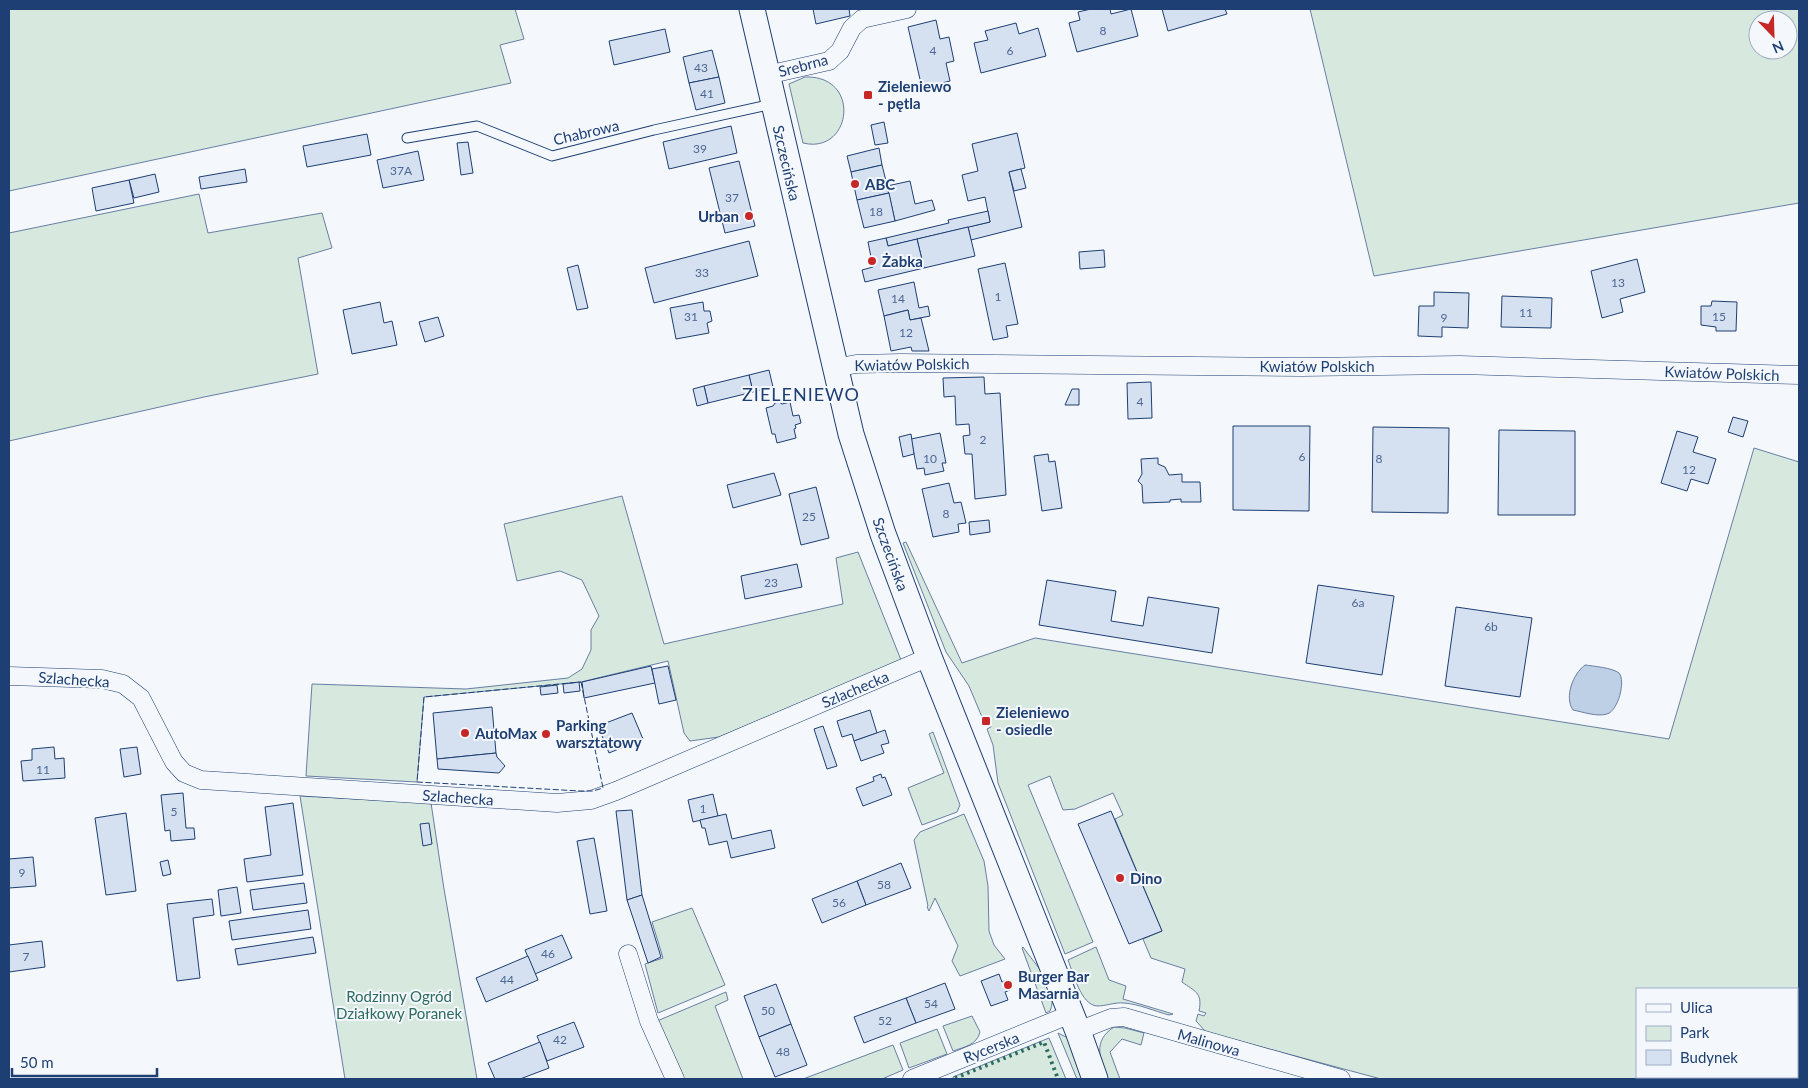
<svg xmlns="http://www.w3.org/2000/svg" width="1808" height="1088" font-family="Lato,sans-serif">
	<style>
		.green { fill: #d7e8df; stroke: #687fa3; fill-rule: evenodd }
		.water { fill: #bed0e5; stroke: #687fa3 }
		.building { fill: #d5e0f0; stroke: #1d3f73 }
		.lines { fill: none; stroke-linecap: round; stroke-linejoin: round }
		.lane-casing { stroke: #1d3f73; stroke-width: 11 }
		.street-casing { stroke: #1d3f73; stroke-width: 19 }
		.secondary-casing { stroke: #1d3f73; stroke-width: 27 }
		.lane { stroke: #f4f7fb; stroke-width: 9 }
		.street { stroke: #f4f7fb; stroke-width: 18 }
		.secondary { stroke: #f4f7fb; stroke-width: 25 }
		.hedge { stroke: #2c6c60; stroke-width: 4; stroke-dasharray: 2.5 4; stroke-linecap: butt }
		.fence { stroke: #1d3f73; stroke-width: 1; stroke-dasharray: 6 2.5; stroke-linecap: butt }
		.poi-dot { fill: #c62828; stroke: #f4f7fb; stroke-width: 2 }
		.labels { text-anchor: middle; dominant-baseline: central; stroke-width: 4; stroke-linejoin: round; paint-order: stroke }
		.number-label { font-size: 12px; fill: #4b6792 }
		.street-label { font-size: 15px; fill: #1d3f73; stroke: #f4f7fb }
		.poi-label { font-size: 15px; font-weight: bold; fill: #1d3f73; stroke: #f4f7fb; text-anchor: start }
		.park-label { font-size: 15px; fill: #2c6c60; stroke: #f4f7fb }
		.quarter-label { font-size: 18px; letter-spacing: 1px; fill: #1d3f73; stroke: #f4f7fb }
	</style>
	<rect width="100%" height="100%" fill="#f4f7fb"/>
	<g class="green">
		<path d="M9,9H515L524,39L500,45L511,83L9,191Z"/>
		<path d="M1310,9H1799V203L1374,276ZM1758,20H1788V50H1758Z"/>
		<path d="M805,77C862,75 852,155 803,143L789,84Z"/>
		<path d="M199,194L208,233L322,213L332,248L298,258L318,374L204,397L9,441V233Z"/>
		<path d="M1754,448L1799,462V1079H1381L1206,1032L1196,1021L1198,1014L1204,1016L1206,1013L1199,1011C1203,992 1194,991 1182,982L1185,969L1151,958L1143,939L1162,931L1115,819L1123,815L1113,793L1075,809L1063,810L1050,776L1028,785L1093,942L1065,954L998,783L993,745L987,729L991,727L987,716L982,717L969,686L946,652L903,543L906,542L962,663L1035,638L1669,739ZM1637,989H1797V1077H1637Z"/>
		<path d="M622,496L664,644L843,604L836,558L858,552L901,660L719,737L690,741L684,733L668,661L581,682L424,697L417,782L306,776L312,684L466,689L568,678L582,669L591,650V630L599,616L582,580L560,571L517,581L504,524Z"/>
		<path d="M933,732L960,805L957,812L922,825L908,788L944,773L929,734Z"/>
		<path d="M300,796L431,803L444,889L477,1079H345Z"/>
		<path d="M964,814L984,861L988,886L989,931L994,945L1005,959L960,976L952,961L958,946L935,898L929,911L927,907L928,906L914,840L920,832Z"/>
		<path d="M692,908L725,985L658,1013L645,964L663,958L652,922Z"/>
		<path d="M1023,947C1035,965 1060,987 1050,1011L1046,1013L1022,948Z"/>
		<path d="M1096,947L1109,980L1126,986L1123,999L1173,1014L1169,1015C1154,1011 1139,1004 1124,1003C1115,1002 1106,1006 1097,1006C1081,1005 1073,973 1068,960Z"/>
		<path d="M726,992L728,1000L715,1006L743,1079H683L657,1021Z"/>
		<path d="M972,1016L980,1032C977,1045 964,1047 953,1051L943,1026Z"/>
		<path d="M1114,1027L1125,1028L1144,1033L1141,1045L1122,1039L1110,1052L1120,1079H1108C1100,1060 1092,1041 1114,1027Z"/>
		<path d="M937,1029L947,1054L909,1068L900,1043Z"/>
		<path d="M1058,1033L1068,1038L1086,1079H1077Z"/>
		<path d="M1049,1038L1066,1079H953V1077Z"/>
		<path d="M893,1045L903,1070L882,1079H803Z"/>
	</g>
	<path class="water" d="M1585,665C1593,666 1613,668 1619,673C1626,681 1618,711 1607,714C1597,717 1583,712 1573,710C1564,697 1573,674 1585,665Z"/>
	<g class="building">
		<path d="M813,9H849L850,16L816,24Z"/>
		<path d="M1091,9H1110L1111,14L1131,9L1138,36L1077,52L1069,23L1080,20L1078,12Z"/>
		<path d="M1162,9H1225L1227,14L1168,31Z"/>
		<path d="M936,20L940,39L949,37L954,61L946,63L950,81L922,88L908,27Z"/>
		<path d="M1016,23L1019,34L1038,28L1046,56L981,73L974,43L988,40L985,31Z"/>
		<path d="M665,29L670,52L614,65L609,41Z"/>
		<path d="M712,50L719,77L689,83L683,57Z"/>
		<path d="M719,77L725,103L696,110L689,83Z"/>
		<path d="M884,122L888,143L875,145L871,125Z"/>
		<path d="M731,126L737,153L669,169L663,142Z"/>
		<path d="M1017,133L1025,168L1009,172L1022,227L971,240L968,227L990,222L985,197L968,201L962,175L978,171L972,144Z"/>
		<path d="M367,134L371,155L307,167L303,146Z"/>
		<path d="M468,142L473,173L461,175L457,143Z"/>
		<path d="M879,148L882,165L851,172L847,156Z"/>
		<path d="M418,151L424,180L383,188L377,160Z"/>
		<path d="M739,161L755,226L725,233L709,168Z"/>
		<path d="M882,165L889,193L857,200L851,172Z"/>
		<path d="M245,169L247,182L201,189L199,177Z"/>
		<path d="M1021,169L1026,188L1014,191L1009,172Z"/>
		<path d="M155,174L159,192L134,198L129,180Z"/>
		<path d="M129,180L134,203L96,211L92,188Z"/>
		<path d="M910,181L915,204L932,200L935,210L895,221L887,186Z"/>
		<path d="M889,193L895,221L864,228L857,200Z"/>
		<path d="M988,211L990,222L888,246L886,238L949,223L948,220Z"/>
		<path d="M968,227L975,256L924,268L917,239Z"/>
		<path d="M886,238L888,246L917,239L924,268L865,282L862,270L873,267L868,242Z"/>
		<path d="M749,241L758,276L654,303L645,268Z"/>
		<path d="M1104,250L1105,267L1080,269L1079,252Z"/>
		<path d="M1637,259L1645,292L1620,299L1623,312L1602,318L1591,271Z"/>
		<path d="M1005,263L1018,324L1006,326L1008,337L993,340L978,269Z"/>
		<path d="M578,265L588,308L577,310L567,268Z"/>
		<path d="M914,282L919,308L928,306L930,316L910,320L908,310L884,316L878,290Z"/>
		<path d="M1434,292L1469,293L1468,328L1442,327V337L1418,336L1419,306H1434Z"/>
		<path d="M1502,296L1552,298L1551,328L1501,327Z"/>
		<path d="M1712,301L1737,302L1736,331H1716V327L1701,325V306H1711Z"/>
		<path d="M380,302L384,323L392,321L397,345L352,354L343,310Z"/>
		<path d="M703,302L704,311H710L712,321L707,323L709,333L676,339L670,308Z"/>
		<path d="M908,310L910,320L921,318L929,351H912L911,347L891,351L884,316Z"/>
		<path d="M438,317L444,336L425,342L419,322Z"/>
		<path d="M769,370L773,387L753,392L749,375Z"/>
		<path d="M749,375L753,392L708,403L704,386Z"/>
		<path d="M984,377L985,394L1000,393L1006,495L975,499L972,454H965L963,436L970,435L969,424L956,425L955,396L944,397L943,378Z"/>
		<path d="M1151,382L1152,418L1128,419L1127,383Z"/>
		<path d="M704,386L708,403L697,406L693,389Z"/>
		<path d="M1072,389H1079V405H1065Z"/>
		<path d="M779,402L782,404L790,402L793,416L799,415L801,423L795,425L796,428L794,429L796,438L777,443L775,434H772L766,408L773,406L775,403Z"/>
		<path d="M1733,417L1748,421L1743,437L1728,432Z"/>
		<path d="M1233,426H1310L1309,511L1233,510Z"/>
		<path d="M1373,427L1449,428L1448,513L1372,512Z"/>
		<path d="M1499,430L1575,431V515H1498Z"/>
		<path d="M1677,431L1698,437L1693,452L1716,459L1708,484L1691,479L1687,491L1661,483Z"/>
		<path d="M940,433L946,463H942L944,471L925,475L924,468L917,469L911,439Z"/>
		<path d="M911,434L914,454L903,457L899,437Z"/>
		<path d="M1048,454L1049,462L1055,461L1062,508L1042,511L1034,456Z"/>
		<path d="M1158,458V464L1165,467L1169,475L1182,474V482H1200L1201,502H1181V499L1170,500V502L1143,503L1142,485L1138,481L1142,474L1141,459Z"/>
		<path d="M774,473L781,495L733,508L727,485Z"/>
		<path d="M949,483L954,503L961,502L966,523L958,524L959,532L933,537L922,489Z"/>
		<path d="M816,487L829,538L801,545L789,494Z"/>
		<path d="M989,520L990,532L970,535L969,522Z"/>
		<path d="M797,564L802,587L745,599L741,576Z"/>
		<path d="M1047,580L1116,591L1111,621L1143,626L1148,597L1219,608L1212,653L1039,625Z"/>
		<path d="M1318,585L1394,596L1382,675L1306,663Z"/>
		<path d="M1456,607L1532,618L1520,697L1445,686Z"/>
		<path d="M651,666L655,683L584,698L582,682Z"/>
		<path d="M668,666L676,700L659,704L652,669Z"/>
		<path d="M579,682L580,691L564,693L563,684Z"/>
		<path d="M557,685L558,693L541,695L540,687Z"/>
		<path d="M492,707L496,753L437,759L433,713Z"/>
		<path d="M870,710L877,733L854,741L852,734L842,737L837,721Z"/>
		<path d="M632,713L643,739L609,753L598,726Z"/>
		<path d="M823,726L837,766L827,769L814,729Z"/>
		<path d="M885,730L889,743L881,745L884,753L861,761L854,741Z"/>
		<path d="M54,747L55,759L64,758L65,778L23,781L21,761L32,760V749Z"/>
		<path d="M137,747L141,774L124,777L120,749Z"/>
		<path d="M496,753L497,757L505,766L499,773L438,769L437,759Z"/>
		<path d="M881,774L882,778L885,777L892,795L863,806L856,788L874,781L873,777Z"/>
		<path d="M183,793L186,828H194L195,839L171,841L170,830L165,831L161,795Z"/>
		<path d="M713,794L718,816L693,822L688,800Z"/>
		<path d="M293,803L303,875L247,882L244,859L271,855L265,807Z"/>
		<path d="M632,810L642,895L627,900L616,811Z"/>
		<path d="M1111,811L1162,931L1129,944L1078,824Z"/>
		<path d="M126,813L136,891L106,895L95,818Z"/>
		<path d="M726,814L732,839L771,830L775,848L731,858L727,841L709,845L705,828H702L700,820Z"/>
		<path d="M429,823L432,844L423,846L420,824Z"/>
		<path d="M594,838L607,911L590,914L577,841Z"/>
		<path d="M33,857L36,886L9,888V859Z"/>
		<path d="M168,860L171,874L163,876L160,862Z"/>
		<path d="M901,863L911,888L866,905L857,881Z"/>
		<path d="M857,881L866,905L822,923L812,899Z"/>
		<path d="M304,883L307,903L253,910L250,890Z"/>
		<path d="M237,887L241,913L221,916L218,890Z"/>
		<path d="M642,895L661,957L648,963L627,900Z"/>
		<path d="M212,899L214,915L193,918L200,978L177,981L167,904Z"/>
		<path d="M308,910L311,929L232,940L229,921Z"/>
		<path d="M562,935L572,958L535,974L525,950Z"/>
		<path d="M313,937L316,953L238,965L235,949Z"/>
		<path d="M42,941L45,967L9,972V945Z"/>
		<path d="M528,956L538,980L486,1002L476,978Z"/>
		<path d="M999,974L1002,982L1007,980L1010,990L1005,992L1008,1000L991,1006L981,981Z"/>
		<path d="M945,983L955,1009L916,1023L906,998Z"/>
		<path d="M776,984L791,1024L759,1037L744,996Z"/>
		<path d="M906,998L916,1023L864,1043L854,1017Z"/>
		<path d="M574,1022L584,1047L547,1061L537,1036Z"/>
		<path d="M791,1024L807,1065L775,1077L759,1037Z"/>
		<path d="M540,1042L549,1068L520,1079H495L488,1063Z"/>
	</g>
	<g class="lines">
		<defs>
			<path id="lane" d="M407,138L477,126L552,156L654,130L773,104"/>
			<g id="street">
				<path d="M767,75L829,61L840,51L852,28L862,19L907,9"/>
				<path d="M835,368L856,364L901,363L1302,367L1460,365L1799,375"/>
				<path d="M9,676L102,679L123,684L141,698L174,762L184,773L201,780L557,803L591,800L616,791L929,657"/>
				<path d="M628,954L649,1021L675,1079"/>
				<path d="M1078,1031L1111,1018L1124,1017L1341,1079"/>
				<path d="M912,1079L1071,1014"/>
			</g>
			<path id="secondary" d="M752,9L851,434L883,534L929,657L1078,1031L1095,1079"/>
		</defs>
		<use href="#lane" class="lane-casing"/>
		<use href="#street" class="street-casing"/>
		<use href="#secondary" class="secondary-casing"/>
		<use href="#lane" class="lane"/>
		<use href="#street" class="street"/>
		<use href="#secondary" class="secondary"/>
		<path class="hedge" d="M955,1078L1044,1042L1058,1079"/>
		<path class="fence" d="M581,682L603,788L593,791H580L417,782L424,697Z"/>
	</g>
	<g class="poi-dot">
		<rect x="863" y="90" width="10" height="10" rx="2.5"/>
		<circle cx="855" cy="184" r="5"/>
		<circle cx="749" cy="216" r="5"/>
		<circle cx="872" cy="261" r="5"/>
		<rect x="981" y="716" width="10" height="10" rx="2.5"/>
		<circle cx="465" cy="733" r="5"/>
		<circle cx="546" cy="734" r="5"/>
		<circle cx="1120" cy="878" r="5"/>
		<circle cx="1008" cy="985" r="5"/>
	</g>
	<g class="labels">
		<g class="number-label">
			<text x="1103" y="30">8</text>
			<text x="933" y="50">4</text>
			<text x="1010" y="50">6</text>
			<text x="701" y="67">43</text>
			<text x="707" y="93">41</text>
			<text x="700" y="148">39</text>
			<text x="401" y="170">37A</text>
			<text x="732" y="197">37</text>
			<text x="876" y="211">18</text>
			<text x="702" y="272">33</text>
			<text x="1618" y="282">13</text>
			<text x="998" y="296">1</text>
			<text x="898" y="298">14</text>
			<text x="1526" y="312">11</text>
			<text x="691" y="316">31</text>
			<text x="1719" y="316">15</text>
			<text x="1444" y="317">9</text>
			<text x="906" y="332">12</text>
			<text x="1140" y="401">4</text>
			<text x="983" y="439">2</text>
			<text x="1302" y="456">6</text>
			<text x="930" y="458">10</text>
			<text x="1379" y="458">8</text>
			<text x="1689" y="469">12</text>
			<text x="946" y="513">8</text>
			<text x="809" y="516">25</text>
			<text x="771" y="582">23</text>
			<text x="1358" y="602">6a</text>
			<text x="1491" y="626">6b</text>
			<text x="43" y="769">11</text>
			<text x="703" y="808">1</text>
			<text x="174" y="811">5</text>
			<text x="22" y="872">9</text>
			<text x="884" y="884">58</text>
			<text x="839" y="902">56</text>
			<text x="548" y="953">46</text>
			<text x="26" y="956">7</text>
			<text x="507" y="979">44</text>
			<text x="931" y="1003">54</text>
			<text x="768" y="1010">50</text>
			<text x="885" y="1020">52</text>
			<text x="560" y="1039">42</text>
			<text x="783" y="1051">48</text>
		</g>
		<g class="street-label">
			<text transform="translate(803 65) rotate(-15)">Srebrna</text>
			<text transform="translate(586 132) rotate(-13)">Chabrowa</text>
			<text transform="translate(787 163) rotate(77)">Szczecińska</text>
			<text transform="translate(912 364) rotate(-1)">Kwiatów Polskich</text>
			<text x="1317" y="366">Kwiatów Polskich</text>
			<text transform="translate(1722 373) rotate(2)">Kwiatów Polskich</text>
			<text transform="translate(891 554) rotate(70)">Szczecińska</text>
			<text transform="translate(74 679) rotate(4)">Szlachecka</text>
			<text transform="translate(855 689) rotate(-23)">Szlachecka</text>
			<text transform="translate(458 797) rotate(4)">Szlachecka</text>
			<text transform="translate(1209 1042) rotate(16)">Malinowa</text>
			<text transform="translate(991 1047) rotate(-22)">Rycerska</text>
		</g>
		<g class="poi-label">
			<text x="878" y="86">Zieleniewo<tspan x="878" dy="17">- pętla</tspan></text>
			<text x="865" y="184">ABC</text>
			<text x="739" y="216" text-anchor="end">Urban</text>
			<text x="882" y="261">Żabka</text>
			<text x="996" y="712">Zieleniewo<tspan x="996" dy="17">- osiedle</tspan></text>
			<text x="556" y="725">Parking<tspan x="556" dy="17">warsztatowy</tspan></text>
			<text x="475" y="733">AutoMax</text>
			<text x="1130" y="878">Dino</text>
			<text x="1018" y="976">Burger Bar<tspan x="1018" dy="17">Masarnia</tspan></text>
		</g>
		<g class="park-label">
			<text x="399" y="996">Rodzinny Ogród<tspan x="399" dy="17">Działkowy Poranek</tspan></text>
		</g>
		<g class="quarter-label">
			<text x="801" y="394">ZIELENIEWO</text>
		</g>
	</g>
	<rect width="1808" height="1088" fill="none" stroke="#1d3f73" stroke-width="20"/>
	<rect x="1636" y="988" width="162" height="90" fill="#f4f7fb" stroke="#9eadc5"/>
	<rect x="1646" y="1004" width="25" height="8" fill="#f4f7fb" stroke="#9eadc5"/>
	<text x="1680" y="1013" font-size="15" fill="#1d3f73">Ulica</text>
	<rect x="1646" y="1026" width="25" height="15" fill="#d7e8df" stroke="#9eadc5"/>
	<text x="1680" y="1038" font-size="15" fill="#1d3f73">Park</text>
	<rect x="1646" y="1050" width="25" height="15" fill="#d5e0f0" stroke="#9eadc5"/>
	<text x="1680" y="1063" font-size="15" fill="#1d3f73">Budynek</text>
	<g transform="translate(1773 35) rotate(157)"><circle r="24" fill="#f4f7fb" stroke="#9eadc5"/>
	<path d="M0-4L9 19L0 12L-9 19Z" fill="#c62828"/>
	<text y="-8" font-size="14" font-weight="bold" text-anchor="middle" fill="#1d3f73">N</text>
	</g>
	<path d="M12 1068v8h145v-8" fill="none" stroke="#1d3f73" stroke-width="2.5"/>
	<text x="20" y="1068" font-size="15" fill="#1d3f73" stroke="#f4f7fb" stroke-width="4" paint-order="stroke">50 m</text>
</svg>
